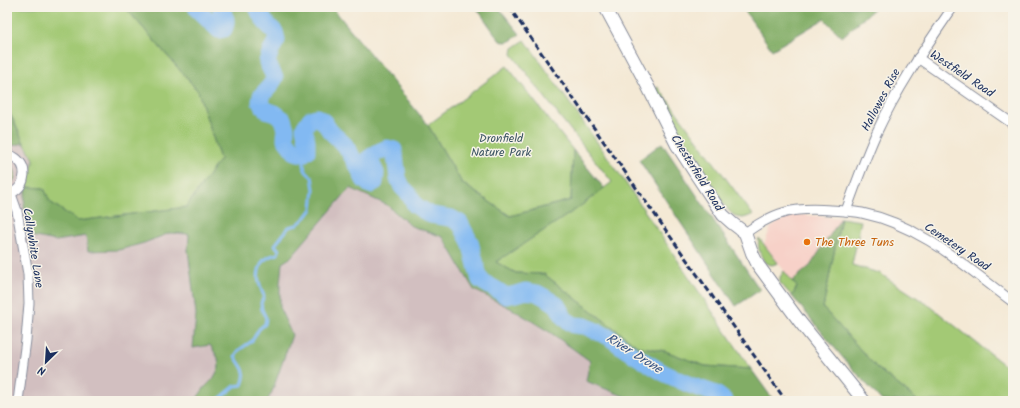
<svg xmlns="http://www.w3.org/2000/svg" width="1020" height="408" font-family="Kalam,sans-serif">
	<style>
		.built { fill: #f7d1c8 }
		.industrial { fill: #d2bfc0 }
		.green { fill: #a3c974; stroke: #5f7c69 }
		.forest { fill: #82ad66; stroke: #4e6e62 }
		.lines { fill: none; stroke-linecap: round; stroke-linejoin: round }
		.stream { stroke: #82b9f2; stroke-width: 3 }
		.river { stroke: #82b9f2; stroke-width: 17 }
		.minor-casing { stroke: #888c9a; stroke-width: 11 }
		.secondary-casing { stroke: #888c9a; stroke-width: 14 }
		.minor { stroke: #fff; stroke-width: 9 }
		.secondary { stroke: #fff; stroke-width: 12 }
		.rail { stroke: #1b2f5e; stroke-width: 3; stroke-dasharray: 6 3; stroke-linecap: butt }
		.food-dot { fill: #e8710a; stroke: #f7f3e8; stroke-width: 1.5 }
		.labels { text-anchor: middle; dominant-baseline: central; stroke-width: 3; stroke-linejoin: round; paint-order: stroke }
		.street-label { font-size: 12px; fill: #1b2f5e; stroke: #f7f3e8 }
		.park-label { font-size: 12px; fill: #3d5664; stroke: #f7f3e8 }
		.food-label { font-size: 12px; fill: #c56008; stroke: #f7f3e8; text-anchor: start }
		.water-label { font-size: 13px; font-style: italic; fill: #355283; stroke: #f7f3e8 }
	</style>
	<rect width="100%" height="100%" fill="#f7f3e8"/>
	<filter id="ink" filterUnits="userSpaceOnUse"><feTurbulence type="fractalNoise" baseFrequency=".025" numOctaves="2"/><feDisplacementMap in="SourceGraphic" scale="8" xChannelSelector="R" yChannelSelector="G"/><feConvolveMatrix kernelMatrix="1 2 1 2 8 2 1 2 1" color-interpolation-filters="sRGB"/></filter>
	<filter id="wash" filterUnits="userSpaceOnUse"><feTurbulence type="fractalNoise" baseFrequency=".012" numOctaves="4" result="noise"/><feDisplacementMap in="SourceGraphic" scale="16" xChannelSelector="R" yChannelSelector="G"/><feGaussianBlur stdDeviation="0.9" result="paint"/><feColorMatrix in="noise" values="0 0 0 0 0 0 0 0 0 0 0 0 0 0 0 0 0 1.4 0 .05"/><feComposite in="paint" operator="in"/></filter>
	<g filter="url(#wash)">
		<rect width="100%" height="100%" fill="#f4e9d5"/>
		<path class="built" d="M791,214L841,218L810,266L792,281L764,244L771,227Z"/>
		<g class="industrial">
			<path d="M24,143L34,159L29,175L25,195L24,207L31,236L56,241L86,236L89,251L119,250L144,243L170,233L189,234L188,250L196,314L193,348L210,344L218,358L219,368L213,379L205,387L195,401H7V146Z"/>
			<path d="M349,188L387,205L411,226L443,237L474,290L514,310L551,333L590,361L586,381L636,401H267L272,392L292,335L280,309V284L282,263L290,258Z"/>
		</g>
		<g class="green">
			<path d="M7,7H125L198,91L220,159L187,207L78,221L50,202L44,188L27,187L34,159L24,143L7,107Z"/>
			<path d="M525,40L621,176L751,369L705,366L665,351L637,346L544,274L516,273L495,262L578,208L612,182L560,117L512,54L513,48Z"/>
			<path d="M507,66L573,150L571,200L510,216L462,183L428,125Z"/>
			<path d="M658,87L753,215L743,218L736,217L729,211L714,192L681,140L655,89Z"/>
			<path d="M7,163C18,168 18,181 7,186Z"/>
			<path d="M841,218L861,221L852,265L879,273L930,306L1013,372V401H918L876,367L823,308Z"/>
			<path d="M759,238L778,263L772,265L765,263C760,254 757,248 759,238Z"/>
			<path d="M784,271L797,287L792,296L780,283V277Z"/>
		</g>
		<g class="forest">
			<path d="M125,7H332L428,125L462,183L510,216L571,200L573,150L604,188L578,208L496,262L516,273L544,274L637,346L665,351L705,366L751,369L774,401H636L586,381L590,361L551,333L514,310L474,290L443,237L411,226L387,205L350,188L290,258L282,263L280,284V309L292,335L272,392L267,401H195L205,387L213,379L219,368L218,358L210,345L193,348L196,314L188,250L189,234L170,233L144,243L119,250L88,251L86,236L56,241L31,236L24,207L25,195L27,187L44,188L50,202L78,221L186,207L220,159L198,91Z"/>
			<path d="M476,7H498L520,34C513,39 509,44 500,41Z"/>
			<path d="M742,7H876L842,37L824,19L772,50Z"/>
			<path d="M7,107L24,143L7,147Z"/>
			<path d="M662,143L760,290L736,306L639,160Z"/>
			<path d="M841,218L823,308L876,367L918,401H882L843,358L792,296L797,287L792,281L810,266Z"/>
		</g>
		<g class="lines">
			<path class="stream" d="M217,401L235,386L242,385C248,370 242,369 235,356L239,350L252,341L259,329L265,324L266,318L262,310L261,303L264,296C259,285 255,275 262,263C263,261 263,260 266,259C269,256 274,255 278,254L279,250L275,245L289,227L297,225L306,217L312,209L314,189L312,177C300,168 306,167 303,154"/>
			<g class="river">
				<path d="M196,7L197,9L219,30L224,29C228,20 226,18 221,10L224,7"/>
				<path d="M257,7L260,14L266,23L275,32L277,40L271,50L267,62L275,78L270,86L261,96L260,102L266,110L275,113L283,119L286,129L285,139L295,152L303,154L307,151V141L304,128L310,119L317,117L324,122L330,131L345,145L357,165L364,180L370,185L375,182L376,173L369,158L378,152L387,148L394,150L396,163L398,178L402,187L409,194L415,205L421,209L431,215L451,218L460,223L470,242L480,280L488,285L497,290L506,296L516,294L526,291L537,293L548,299L557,305L565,319L574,325L585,326L609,337L626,350L664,373L690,385L716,394L725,401"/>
			</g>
		</g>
	</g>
	<g filter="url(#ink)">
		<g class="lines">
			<defs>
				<g id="minor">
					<path d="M918,58L1013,124"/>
					<path d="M7,154C11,155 15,157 18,160C30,171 23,192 7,194"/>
					<path d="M11,194L17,211L28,274L29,303L26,340L18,401"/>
					<path d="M846,211C855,186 864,161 875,136C896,90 924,49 953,7"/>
					<path d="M745,233C776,211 794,207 831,210C841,211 852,211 862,213C921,225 966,267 1013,302"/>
				</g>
				<path id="secondary" d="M605,7L647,85L677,145L695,173L723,215L732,223L745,233L752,253L758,265L800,322L864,401"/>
			</defs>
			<use href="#minor" class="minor-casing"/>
			<use href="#secondary" class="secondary-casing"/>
			<use href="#minor" class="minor"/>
			<use href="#secondary" class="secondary"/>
			<path class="rail" d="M509,7L786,401"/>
		</g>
	</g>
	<circle class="food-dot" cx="807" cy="242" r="4"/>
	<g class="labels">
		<g class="street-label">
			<text transform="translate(962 74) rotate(34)">Westfield Road</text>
			<text transform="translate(881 100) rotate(-62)">Hallowes Rise</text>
			<text transform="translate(697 173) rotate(58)">Chesterfield Road</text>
			<text transform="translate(957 247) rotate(34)">Cemetery Road</text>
			<text transform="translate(33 248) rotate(81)">Callywhite Lane</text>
		</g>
		<g class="park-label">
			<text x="501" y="138">Dronfield<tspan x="501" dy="14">Nature Park</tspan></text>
		</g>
		<g class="food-label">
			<text x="815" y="242">The Three Tuns</text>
		</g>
		<g class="water-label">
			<text transform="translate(634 354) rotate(32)">River Drone</text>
		</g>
	</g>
	<rect width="1020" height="408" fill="none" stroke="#f7f3e8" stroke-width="24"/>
	<g transform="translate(46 362) rotate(205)" stroke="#f7f3e8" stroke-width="3" paint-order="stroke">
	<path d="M0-3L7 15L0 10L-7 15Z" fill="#1b2f5e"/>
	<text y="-6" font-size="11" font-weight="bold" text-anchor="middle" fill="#1b2f5e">N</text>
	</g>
</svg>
